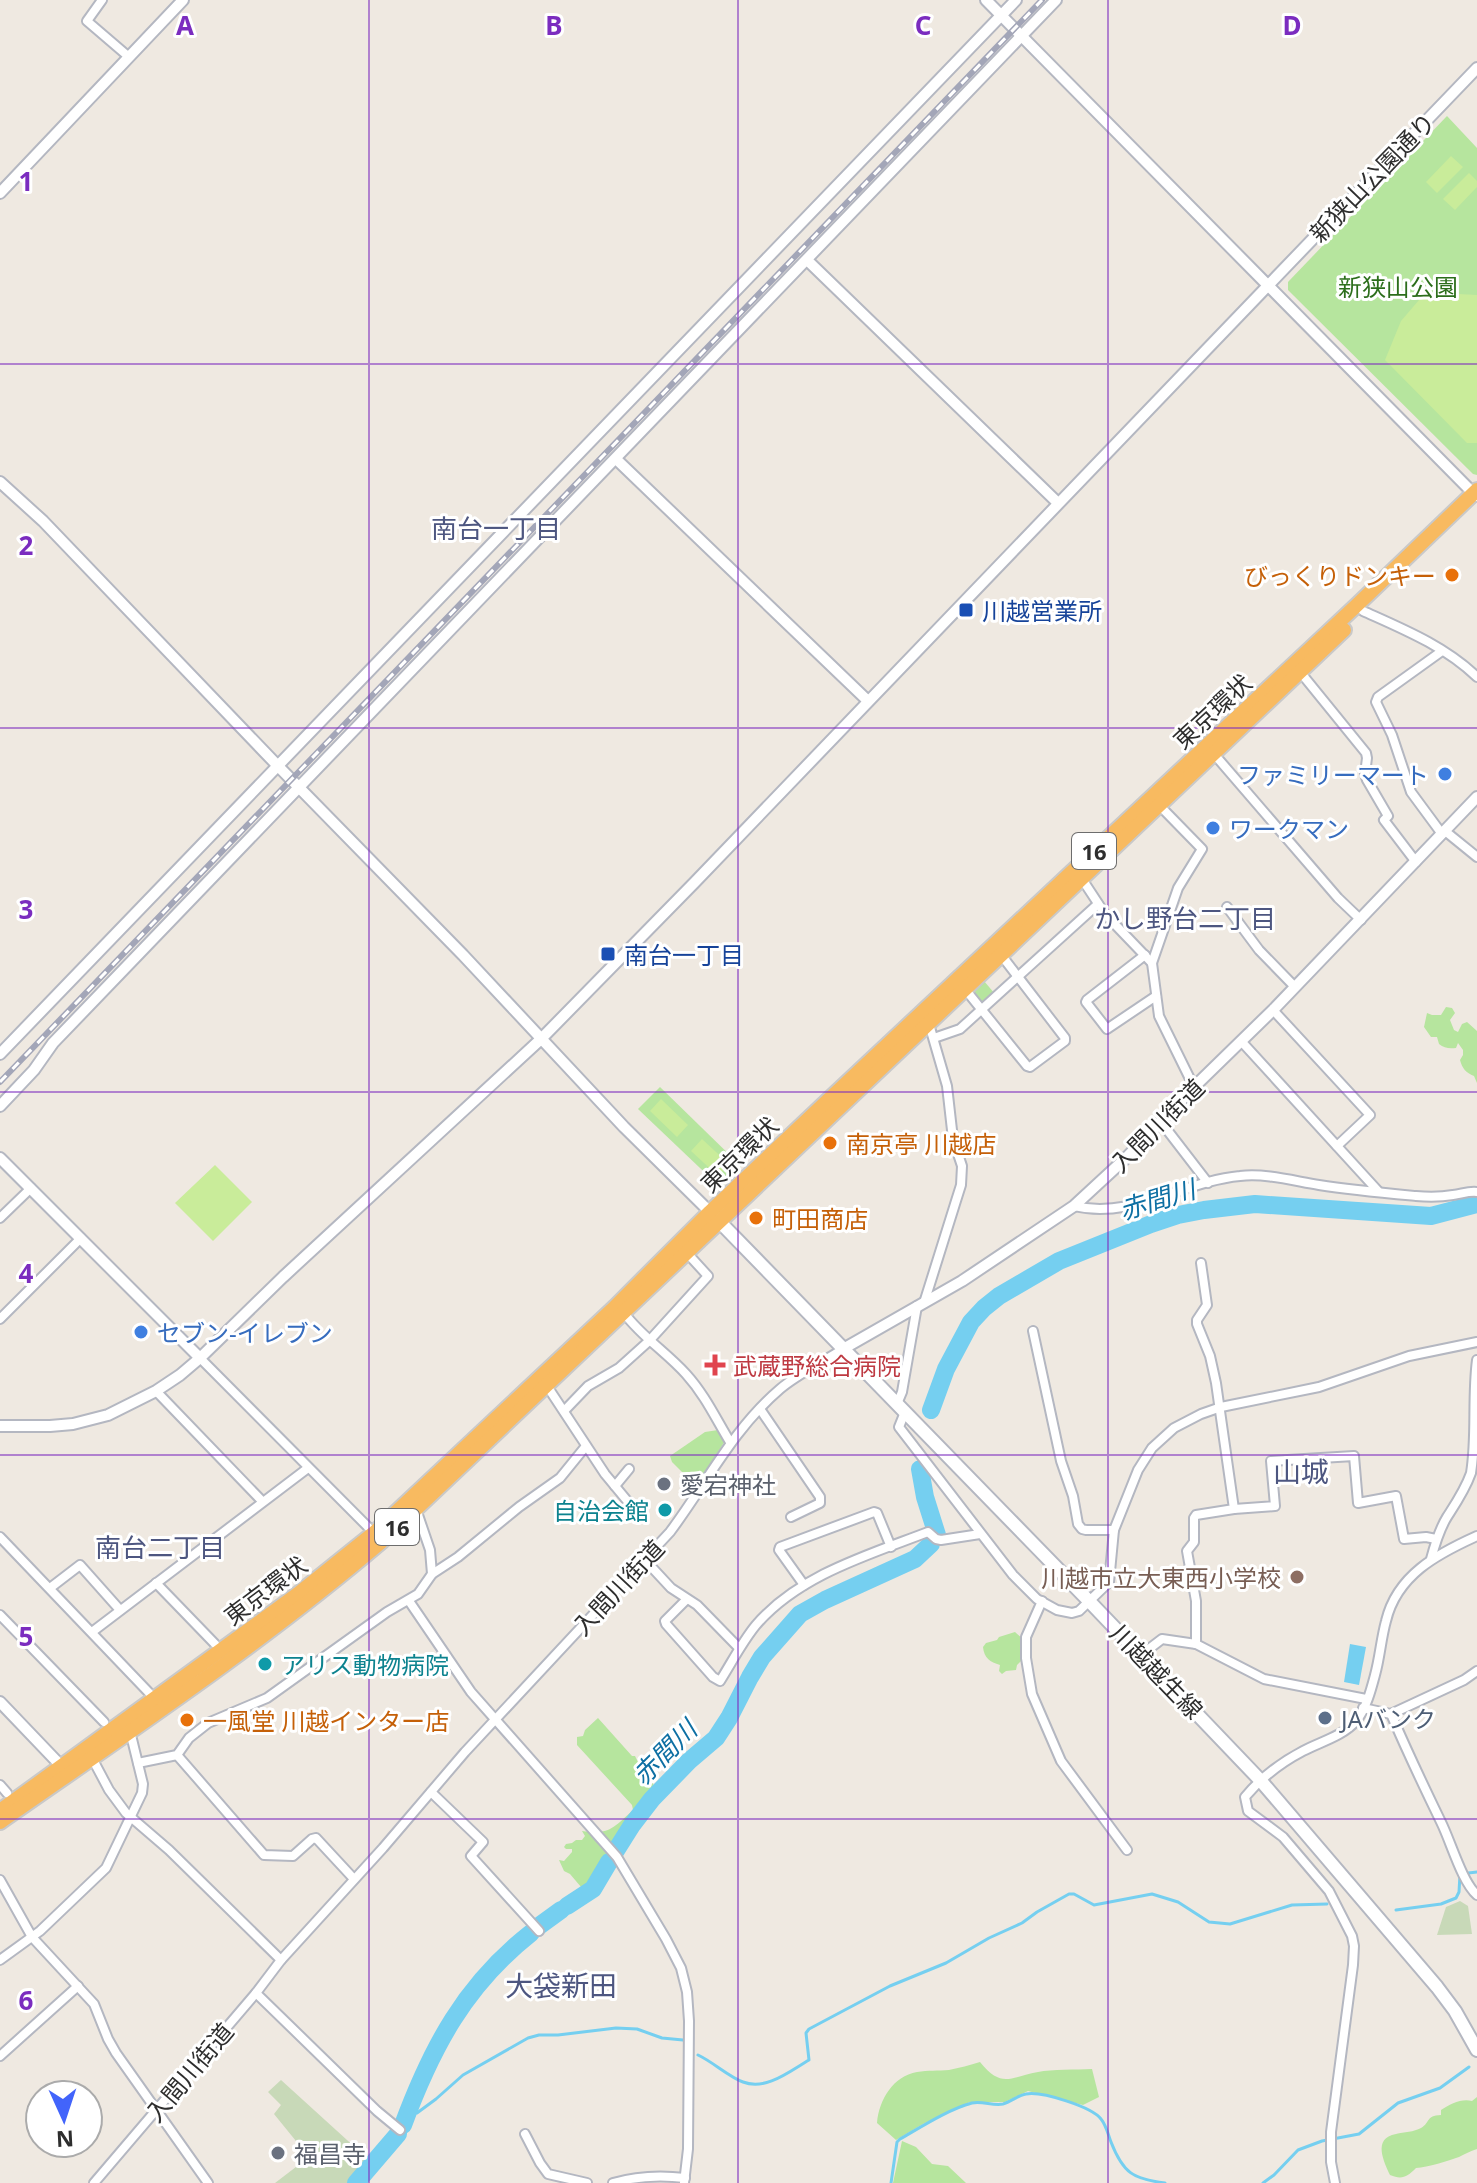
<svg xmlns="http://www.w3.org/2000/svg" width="1477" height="2183" font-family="'Noto Sans','Noto Sans JP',sans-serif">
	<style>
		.green { fill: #b6e59e }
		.cemetery { fill: #c8d9b8 }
		.pitch { fill: #c9ec9a }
		.water { fill: #75cff0 }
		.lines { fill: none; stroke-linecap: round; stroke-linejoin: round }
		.stream { stroke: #75cff0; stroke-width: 3 }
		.river { stroke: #75cff0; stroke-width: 18 }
		.minor-casing { stroke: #b4b7c1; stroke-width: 12 }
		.tertiary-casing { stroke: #b4b7c1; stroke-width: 14 }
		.secondary-casing { stroke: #b4b7c1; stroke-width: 16 }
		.trunk-casing { stroke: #c9c9c9; stroke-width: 18 }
		.minor { stroke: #fff; stroke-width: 8 }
		.tertiary { stroke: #fff; stroke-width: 10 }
		.secondary { stroke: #fff; stroke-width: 12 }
		.trunk { stroke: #f8ba60; stroke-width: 14 }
		.rail-casing { stroke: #a3a6b8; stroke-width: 6 }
		.rail { stroke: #fff; stroke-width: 3; stroke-dasharray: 9; stroke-linecap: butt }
		.grid { fill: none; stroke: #7b2cbf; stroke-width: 2; stroke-opacity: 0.55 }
		.food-dot { fill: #e8710a; stroke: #fff; stroke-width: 3 }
		.transit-dot { fill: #1a4fb4; stroke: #fff; stroke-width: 3 }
		.shop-dot { fill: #3f7fe0; stroke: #fff; stroke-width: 3 }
		.health-dot { fill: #e0444e; stroke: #fff; stroke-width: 3 }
		.worship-dot { fill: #6b7280; stroke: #fff; stroke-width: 3 }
		.culture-dot { fill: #0f9aa8; stroke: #fff; stroke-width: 3 }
		.education-dot { fill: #8d6e63; stroke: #fff; stroke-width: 3 }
		.service-dot { fill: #5c6f8a; stroke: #fff; stroke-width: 3 }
		.labels { text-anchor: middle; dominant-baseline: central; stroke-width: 6; stroke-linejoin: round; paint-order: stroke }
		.shield { fill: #fff; stroke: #6d6d6d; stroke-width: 2 }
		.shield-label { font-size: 22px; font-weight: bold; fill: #2e2e2e }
		.street-label { font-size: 24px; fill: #2e2e2e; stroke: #fff }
		.park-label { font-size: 24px; fill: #2c6e1b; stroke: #fff }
		.food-label { font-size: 24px; fill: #c56008; stroke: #fff; text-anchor: start }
		.transit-label { font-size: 24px; fill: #164399; stroke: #fff; text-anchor: start }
		.shop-label { font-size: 24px; fill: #366cbe; stroke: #fff; text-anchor: start }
		.health-label { font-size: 24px; fill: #be3a42; stroke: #fff; text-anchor: start }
		.worship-label { font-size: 24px; fill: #5b616d; stroke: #fff; text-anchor: start }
		.culture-label { font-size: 24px; fill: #0d838f; stroke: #fff; text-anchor: end }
		.education-label { font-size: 24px; fill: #785e54; stroke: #fff; text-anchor: end }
		.service-label { font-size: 24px; fill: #4e5e75; stroke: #fff; text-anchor: start }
		.neighbourhood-label { font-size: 26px; fill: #4d5680; stroke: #fff }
		.water-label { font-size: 26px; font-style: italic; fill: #0d6fa3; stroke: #fff }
		.quarter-label { font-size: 28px; fill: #4d5680; stroke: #fff }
		.grid-label { font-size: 26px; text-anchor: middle; font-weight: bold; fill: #7b2cbf; stroke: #fff; stroke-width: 6; stroke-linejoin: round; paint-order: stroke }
	</style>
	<rect width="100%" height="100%" fill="#efe9e1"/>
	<g class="green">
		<path d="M1447,116L1477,148V475L1473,474L1288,290V282Z"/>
		<path d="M984,981L995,994L983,1005L971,991Z"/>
		<path d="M1446,1007L1452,1008L1455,1013L1450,1020L1454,1030L1458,1032L1462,1024L1467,1022L1477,1031V1083L1474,1076C1466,1073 1462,1068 1460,1060L1463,1055V1050L1458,1043L1456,1048C1449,1049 1444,1048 1439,1044L1437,1037H1431L1424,1027L1427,1013L1432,1015H1441Z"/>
		<path d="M660,1087L741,1166L721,1188L638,1109Z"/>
		<path d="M718,1430L725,1441L696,1486L672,1462L670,1456L705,1432Z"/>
		<path d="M1015,1632L1023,1639V1659L1017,1665L1016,1670L1006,1671L1002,1674L999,1671L1000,1665C990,1662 984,1658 983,1647L986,1643L997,1640L999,1637Z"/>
		<path d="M598,1718L632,1756H635L643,1772L658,1790L657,1796L641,1810L626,1839L620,1842C616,1860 606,1885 591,1895L587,1894L570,1874L564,1871L559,1860L564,1861L572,1852V1849H566L564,1847L566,1844L572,1843L576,1840H582L585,1836L582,1831C610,1835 613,1828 633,1810L632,1805L577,1745V1737L583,1736L585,1730Z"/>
		<path d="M980,2062C1002,2089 1010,2077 1038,2072C1052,2069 1076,2070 1092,2069L1099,2097L1083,2105L1028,2091L1005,2102H970L923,2124L896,2140L877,2123C879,2100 893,2076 917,2072C928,2070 938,2071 949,2070C959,2068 970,2065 980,2062Z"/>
		<path d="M1477,2097V2149C1470,2151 1465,2154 1459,2157C1448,2161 1428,2167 1416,2168C1407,2177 1402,2180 1390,2175C1384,2162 1372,2138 1396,2134C1404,2132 1414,2132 1421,2128C1431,2122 1425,2116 1441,2115V2110C1450,2104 1462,2098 1472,2101Z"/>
		<path d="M902,2141L916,2147L932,2164L948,2166L966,2183H893Z"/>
	</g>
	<g class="cemetery">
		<path d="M1460,1901L1468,1906L1472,1934L1437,1935L1446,1907Z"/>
		<path d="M281,2080L369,2160L349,2183H275L309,2157L274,2114L281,2105L268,2092Z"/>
	</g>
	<g class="pitch">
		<path d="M1451,156L1463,167L1437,193L1426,182Z"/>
		<path d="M1469,173L1477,181V187L1455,210L1443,199Z"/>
		<path d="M1439,293L1477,295V443H1467L1385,360L1401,321L1419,300Z"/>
		<path d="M661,1099L688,1125L677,1137L650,1111Z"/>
		<path d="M702,1139L729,1164L718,1176L691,1151Z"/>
		<path d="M215,1165L252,1202L213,1241L175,1203Z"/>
	</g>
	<path class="water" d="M1350,1644L1366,1647L1359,1685L1344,1682Z"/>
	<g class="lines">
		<g class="stream">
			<path d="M1396,1910L1441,1904L1456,1898L1459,1892L1460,1874L1477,1872"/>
			<path d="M698,2055C713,2062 729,2077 743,2082C766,2091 790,2071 809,2060L806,2033L809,2029L890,1986L946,1963L989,1938L1022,1923L1037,1912L1069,1894H1074L1094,1905L1152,1894L1178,1902L1209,1922L1230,1924L1292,1905L1327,1904"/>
			<path d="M417,2113L436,2099L463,2075L528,2038L539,2035H558L616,2028L637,2029L662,2038L683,2040"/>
			<path d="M891,2183L897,2142L900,2139C921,2127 949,2109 972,2103C983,2101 993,2106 1003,2104C1011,2102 1018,2095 1026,2094C1042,2091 1092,2107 1101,2119C1106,2125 1108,2134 1111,2142C1123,2173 1133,2179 1165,2183"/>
			<path d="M1263,2183L1274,2175L1298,2150L1322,2141L1359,2134L1398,2103L1440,2088L1469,2067"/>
		</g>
		<g class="river">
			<path d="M931,1410L946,1369L971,1322L984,1308L999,1296L1059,1261L1151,1224L1178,1215L1204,1210L1255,1204L1431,1216L1477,1204"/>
			<path d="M920,1469L925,1497L937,1535"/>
			<path d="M615,1852L632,1825L652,1799L689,1761L716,1738L729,1718L750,1677L762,1657L800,1614L825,1600L915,1559L931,1544"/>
			<path d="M567,1906L593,1889L609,1862"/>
			<path d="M539,1926L561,1910"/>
			<path d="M403,2125C432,2047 465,1985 531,1933"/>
			<path d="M356,2183L398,2134"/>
		</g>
		<defs>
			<g id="minor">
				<path d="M102,0L87,21L129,57"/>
				<path d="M1363,611C1403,629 1445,646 1477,677"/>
				<path d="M1442,651L1378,697L1376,702L1392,735L1411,792L1442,834"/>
				<path d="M1301,673L1366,753L1367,758L1365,774L1367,780L1388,816L1384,820L1416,862"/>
				<path d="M1214,754L1338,898L1361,920"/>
				<path d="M1445,831L1477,857"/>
				<path d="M1082,879L1105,914L1152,963L1159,1016L1194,1087"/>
				<path d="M1227,907L1259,950L1295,987"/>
				<path d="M1145,955L1087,1000L1086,1002L1107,1029L1156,996"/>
				<path d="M1152,963L1178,888L1202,849L1160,806"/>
				<path d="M965,989L1027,1066L1030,1067L1065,1041V1038L1002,956"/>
				<path d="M1273,1010L1370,1115L1337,1146"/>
				<path d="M934,1038L960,1029L1098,904"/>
				<path d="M1241,1041L1378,1191"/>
				<path d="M1161,1122L1208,1183"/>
				<path d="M1074,1206C1132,1220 1184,1181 1240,1176C1266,1173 1294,1181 1319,1185C1351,1190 1384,1193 1416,1196C1428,1197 1441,1197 1453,1195C1462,1194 1468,1191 1477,1192"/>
				<path d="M0,1218L31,1188"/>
				<path d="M924,1303L955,1204L961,1185L962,1166L953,1139L947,1086L929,1024"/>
				<path d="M624,1313C642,1337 666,1352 686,1374C705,1395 716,1419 730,1442"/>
				<path d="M0,1319L81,1238"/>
				<path d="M1033,1331L1061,1461L1073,1496L1078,1524L1082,1529L1086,1530H1114"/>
				<path d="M200,1358L374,1533"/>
				<path d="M547,1386L605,1474L629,1503"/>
				<path d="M156,1391L262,1501"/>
				<path d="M897,1404L902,1392L917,1306"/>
				<path d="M760,1409L820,1497V1503L791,1517"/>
				<path d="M564,1411L588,1386L619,1368L649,1341L708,1276L687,1253"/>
				<path d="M905,1412L899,1427L1013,1575L1037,1599L1057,1610L1072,1613L1079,1611L1109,1582L1114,1530L1138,1470L1152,1448L1174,1428L1201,1414L1221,1407L1319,1387L1409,1356L1477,1342"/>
				<path d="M615,1486L629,1469"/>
				<path d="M1234,1509L1275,1506L1271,1461L1354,1456L1358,1503L1396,1496L1404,1539L1426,1537L1436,1539"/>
				<path d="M0,1537L155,1699"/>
				<path d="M1431,1559C1435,1544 1439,1530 1447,1517C1456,1503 1465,1490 1471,1473C1477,1437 1472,1397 1477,1360"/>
				<path d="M645,1560L671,1588L697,1605L739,1648"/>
				<path d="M432,1574L458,1557L519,1507L560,1478L586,1446"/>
				<path d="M156,1583L215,1644"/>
				<path d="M804,1585L779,1550L780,1547L874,1512L877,1513L891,1547"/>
				<path d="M50,1588L80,1565L120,1610"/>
				<path d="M686,1600L665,1621L666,1624L713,1677L720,1681C732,1662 742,1642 756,1625C799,1575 868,1555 928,1532L936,1539L941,1540L980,1534"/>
				<path d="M409,1601L471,1692L617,1857L666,1939L681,1968L687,1992L689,2021L688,2149L684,2183"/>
				<path d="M1042,1601L1026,1637V1658L1032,1694L1061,1761L1127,1850"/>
				<path d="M0,1615L104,1722"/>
				<path d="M92,1632L308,1468"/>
				<path d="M1196,1644V1601L1187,1551L1194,1542V1518L1196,1515L1234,1509L1216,1383L1210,1356L1197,1324V1320L1207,1305L1201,1263"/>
				<path d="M1141,1655L1162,1639L1196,1644L1264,1679L1366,1699"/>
				<path d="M1363,1708L1391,1714L1464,1680L1477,1671"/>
				<path d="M1391,1714C1407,1751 1424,1787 1441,1822C1451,1842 1462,1882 1477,1895"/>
				<path d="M177,1755L264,1855L293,1856L312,1839L316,1838L354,1879"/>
				<path d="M92,1758L109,1790L126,1813L169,1850L281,1960"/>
				<path d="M138,1763L177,1755L189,1738L208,1723L267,1698L387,1612L418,1594L432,1574L430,1550L416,1509"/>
				<path d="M0,1785L7,1793"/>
				<path d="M431,1792L483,1842L471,1856L539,1931"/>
				<path d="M0,1880L32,1937L94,2004L108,2039L116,2053L208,2183"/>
				<path d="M0,1960L40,1931L106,1868L142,1793L143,1784L130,1731"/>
				<path d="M256,1993L377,2111L400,2130"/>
				<path d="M0,2056L78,1986"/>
				<path d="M525,2134L540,2163L548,2174L587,2183"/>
				<path d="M94,2183L256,1993L281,1960L383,1848L465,1752L670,1532C706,1484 733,1429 780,1389C799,1373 823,1362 843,1349"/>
				<path d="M613,2183C637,2176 661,2175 685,2178"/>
				<path d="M1335,2183L1331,2162V2132L1353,1965L1354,1946L1352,1936L1329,1891L1283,1837L1248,1811L1245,1797C1260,1779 1282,1762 1303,1751C1320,1742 1343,1736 1356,1721C1366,1709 1371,1690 1375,1675C1380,1657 1381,1639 1386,1621C1397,1575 1437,1554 1477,1536"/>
			</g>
			<g id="tertiary">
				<path d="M986,0L1476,496"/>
				<path d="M0,193L183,0"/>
				<path d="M807,260L1058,503"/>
				<path d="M616,459L868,701"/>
				<path d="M0,482L43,521L277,765L463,955L624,1127L710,1212"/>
				<path d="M0,1054L1016,0"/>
				<path d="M0,1106L34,1070L53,1043L1056,0"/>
				<path d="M0,1158L200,1358"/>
				<path d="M843,1349L962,1281L1074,1206L1127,1157L1194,1087L1273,1010L1477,797"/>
				<path d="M0,1426H50L73,1424L108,1415L156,1391L180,1375L200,1358L283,1277L541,1039L695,882L1477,68"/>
				<path d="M0,1702L65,1770"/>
			</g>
			<path id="secondary" d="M714,1216L1089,1601L1261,1781L1437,1987L1455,2011L1477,2050"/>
			<g id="trunk">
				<path d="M0,1811L298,1594L374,1533L615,1307L710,1212L823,1105L1357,605L1477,490"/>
				<path d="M0,1822C129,1732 261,1644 381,1542L1344,630"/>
			</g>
		</defs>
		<use href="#minor" class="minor-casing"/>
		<use href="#tertiary" class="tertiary-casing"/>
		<use href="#secondary" class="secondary-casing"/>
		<use href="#trunk" class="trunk-casing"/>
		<use href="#minor" class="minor"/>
		<use href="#tertiary" class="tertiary"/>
		<use href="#secondary" class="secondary"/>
		<use href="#trunk" class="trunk"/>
		<defs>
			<path id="rail" d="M0,1082L1042,0"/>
		</defs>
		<use href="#rail" class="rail-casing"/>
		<use href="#rail" class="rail"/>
	</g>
	<path class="grid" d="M369,0V2183M738,0V2183M1108,0V2183M0,364H1477M0,728H1477M0,1092H1477M0,1455H1477M0,1819H1477"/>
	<g class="food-dot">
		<circle cx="1452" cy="575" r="8"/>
		<circle cx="830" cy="1143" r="8"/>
		<circle cx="756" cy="1218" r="8"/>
		<circle cx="187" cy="1720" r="8"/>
	</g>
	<g class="transit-dot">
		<rect x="958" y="602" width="16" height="16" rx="4"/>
		<rect x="600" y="946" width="16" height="16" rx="4"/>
	</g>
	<g class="shop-dot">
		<circle cx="1445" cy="774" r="8"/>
		<circle cx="1213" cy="828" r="8"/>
		<circle cx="141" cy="1332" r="8"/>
	</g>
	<path class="health-dot" d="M711 1353h8v8h8v8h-8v8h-8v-8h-8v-8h8z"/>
	<g class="worship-dot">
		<circle cx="664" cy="1484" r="8"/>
		<circle cx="278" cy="2153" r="8"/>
	</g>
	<g class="culture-dot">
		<circle cx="665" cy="1510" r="8"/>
		<circle cx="265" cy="1664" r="8"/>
	</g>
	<circle class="education-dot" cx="1297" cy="1577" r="8"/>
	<circle class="service-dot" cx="1325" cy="1718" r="8"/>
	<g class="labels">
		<g class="shield">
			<rect x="1072" y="833" width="44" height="36" rx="6"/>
			<rect x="375" y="1509" width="44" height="36" rx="6"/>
		</g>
		<g class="shield-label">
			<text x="1094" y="851">16</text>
			<text x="397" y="1527">16</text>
		</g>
		<g class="street-label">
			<text transform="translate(1372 177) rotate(-46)">新狭山公園通り</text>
			<text transform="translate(1212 711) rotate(-43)">東京環状</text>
			<text transform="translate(1157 1125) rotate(-45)">入間川街道</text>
			<text transform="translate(739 1154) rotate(-44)">東京環状</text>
			<text transform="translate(618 1587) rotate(-47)">入間川街道</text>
			<text transform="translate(265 1590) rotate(-37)">東京環状</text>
			<text transform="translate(1157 1671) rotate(46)">川越越生線</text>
			<text transform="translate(189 2072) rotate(-50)">入間川街道</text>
		</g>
		<g class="park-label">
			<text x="1398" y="286">新狭山公園</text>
		</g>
		<g class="food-label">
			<text x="1436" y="575" text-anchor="end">びっくりドンキー</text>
			<text x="846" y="1143">南京亭 川越店</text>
			<text x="772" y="1218">町田商店</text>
			<text x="203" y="1720">一風堂 川越インター店</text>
		</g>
		<g class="transit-label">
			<text x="982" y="610">川越営業所</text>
			<text x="624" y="954">南台一丁目</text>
		</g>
		<g class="shop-label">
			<text x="1429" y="774" text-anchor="end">ファミリーマート</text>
			<text x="1229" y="828">ワークマン</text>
			<text x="157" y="1332">セブン-イレブン</text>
		</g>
		<g class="health-label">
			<text x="733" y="1365">武蔵野総合病院</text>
		</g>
		<g class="worship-label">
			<text x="680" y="1484">愛宕神社</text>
			<text x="294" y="2153">福昌寺</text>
		</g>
		<g class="culture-label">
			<text x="649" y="1510">自治会館</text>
			<text x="281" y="1664" text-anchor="start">アリス動物病院</text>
		</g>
		<g class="education-label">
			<text x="1281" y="1577">川越市立大東西小学校</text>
		</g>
		<g class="service-label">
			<text x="1341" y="1718">JAバンク</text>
		</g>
		<g class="neighbourhood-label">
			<text x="496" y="528">南台一丁目</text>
			<text x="1185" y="918">かし野台二丁目</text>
			<text x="160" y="1547">南台二丁目</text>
		</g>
		<g class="water-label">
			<text transform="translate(1157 1199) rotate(-17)">赤間川</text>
			<text transform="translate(664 1752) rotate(-45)">赤間川</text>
		</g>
		<g class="quarter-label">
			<text x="1301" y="1471">山城</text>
			<text x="561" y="1985">大袋新田</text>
		</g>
	</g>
	<g class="grid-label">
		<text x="185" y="35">A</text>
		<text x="554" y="35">B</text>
		<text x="923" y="35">C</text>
		<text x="1292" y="35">D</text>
		<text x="26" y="191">1</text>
		<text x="26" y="555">2</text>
		<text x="26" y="919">3</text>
		<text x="26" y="1283">4</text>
		<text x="26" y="1646">5</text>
		<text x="26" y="2010">6</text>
	</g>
	<g transform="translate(64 2119) rotate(177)"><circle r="38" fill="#ffffff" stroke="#ababab" stroke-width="2"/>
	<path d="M0-6L14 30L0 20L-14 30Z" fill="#4264fb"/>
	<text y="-12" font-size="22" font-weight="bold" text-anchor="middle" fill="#2e2e2e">N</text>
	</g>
</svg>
